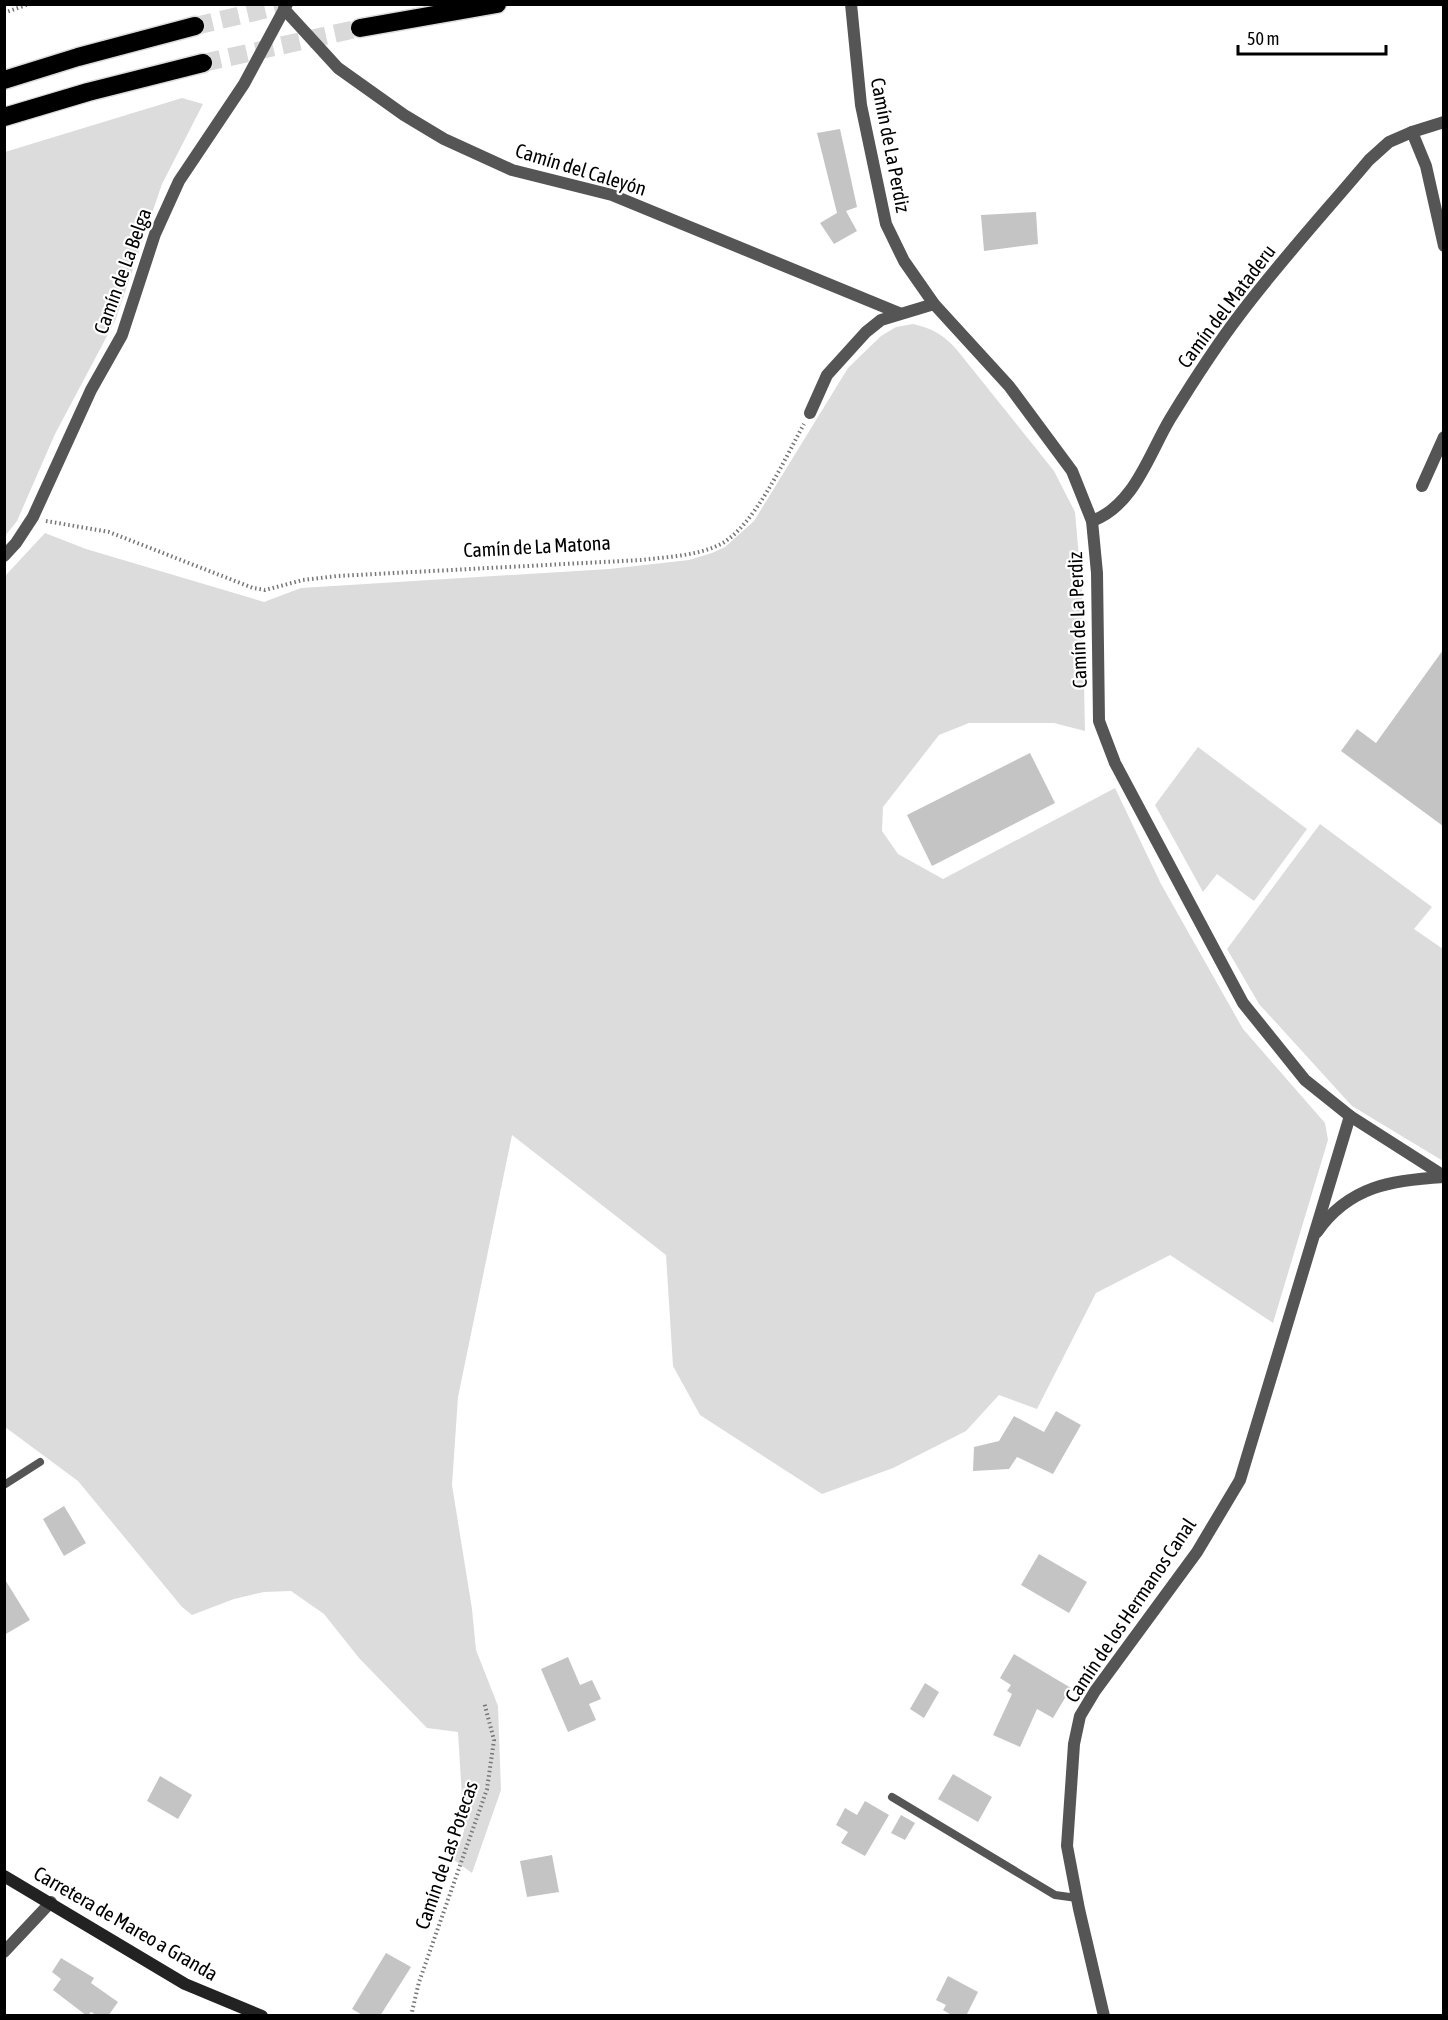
<svg xmlns="http://www.w3.org/2000/svg" width="1448" height="2020" font-family="'Asap Condensed',sans-serif">
	<style>
		.green { fill: #dcdcdc }
		.building { fill: #c4c4c4 }
		.lines { fill: none; stroke-linecap: round; stroke-linejoin: round }
		.highway-tunnel { stroke: #d9d9d9; stroke-width: 18; stroke-dasharray: 18 9; stroke-linecap: butt }
		.highway-casing { stroke: #dbdbdb; stroke-width: 21 }
		.path { stroke: #777; stroke-width: 4; stroke-dasharray: 1.5 3; stroke-linecap: butt }
		.lane { stroke: #555; stroke-width: 8 }
		.street { stroke: #555; stroke-width: 12 }
		.secondary { stroke: #222; stroke-width: 12 }
		.highway { stroke: #000; stroke-width: 18 }
		.labels { text-anchor: middle; dominant-baseline: central; stroke-width: 4.5; stroke-linejoin: round; paint-order: stroke }
		.street-label { font-size: 20px; fill: #000; stroke: #fff }
	</style>
	<rect width="100%" height="100%" fill="#fff"/>
	<g class="green">
		<path d="M182,98L203,104L162,184L115,321L55,434L17,521L5,536V152Z"/>
		<path d="M913,324C932,328 944,335 957,350L1054,471L1075,512L1082,592L1085,731L1054,723H969L939,735L883,807L882,831L898,854L943,879L1115,788L1161,884L1243,1029L1325,1123L1328,1140L1273,1323L1170,1255L1096,1293L1037,1409L999,1395L966,1431L893,1468L822,1494L700,1415L673,1366L666,1255L512,1135L458,1397L452,1485L472,1609L476,1650L498,1706L501,1790L472,1873L454,1860L464,1831L458,1732L427,1728L359,1658L324,1614L291,1591L264,1592L234,1599L192,1615L182,1607L78,1481L5,1427V576L45,533L86,549L264,602L301,588L609,569L689,560L712,553L725,547L754,521L848,368L881,336L896,327Z"/>
		<path d="M1198,747L1307,829L1254,901L1217,874L1203,892L1155,805Z"/>
		<path d="M1320,824L1432,907L1414,929L1443,949V1161L1352,1106L1259,1004L1227,949Z"/>
	</g>
	<g class="building">
		<path d="M840,129L857,207L846,211L857,231L834,244L820,223L837,213L817,133Z"/>
		<path d="M1036,212L1038,244L984,251L981,215Z"/>
		<path d="M1443,650V826L1341,751L1357,729L1376,743Z"/>
		<path d="M1030,753L1055,803L932,866L907,815Z"/>
		<path d="M1056,1411L1081,1425L1053,1474L1017,1457L1009,1469L973,1471L974,1447L999,1441L1014,1416L1044,1432Z"/>
		<path d="M64,1506L86,1543L64,1556L43,1519Z"/>
		<path d="M1039,1554L1087,1582L1069,1613L1021,1585Z"/>
		<path d="M4,1578L30,1620L4,1635Z"/>
		<path d="M1014,1654L1071,1688L1053,1718L1037,1709L1020,1747L993,1735L1012,1694L1007,1691L1011,1685L1000,1678Z"/>
		<path d="M568,1657L580,1685L592,1680L601,1699L589,1704L596,1720L568,1732L541,1669Z"/>
		<path d="M925,1683L939,1692L924,1718L910,1709Z"/>
		<path d="M953,1774L992,1797L978,1822L938,1799Z"/>
		<path d="M160,1776L192,1795L178,1819L147,1801Z"/>
		<path d="M865,1801L889,1815L865,1856L841,1843L848,1832L836,1825L845,1808L857,1815Z"/>
		<path d="M901,1815L915,1823L905,1840L891,1833Z"/>
		<path d="M552,1855L559,1892L527,1897L520,1861Z"/>
		<path d="M386,1953L411,1967L380,2016H364L352,2009Z"/>
		<path d="M61,1958L94,1978L91,1983L118,2002L108,2016H98L91,2012L87,2016L53,1990L61,1979L52,1972Z"/>
		<path d="M948,1976L978,1992L966,2016H953L943,2010L946,2005L936,2000Z"/>
	</g>
	<g class="lines">
		<g class="highway-tunnel">
			<path d="M195,26L289,4"/>
			<path d="M203,63L360,28"/>
		</g>
		<defs>
			<g id="highway">
				<path d="M360,28L497,4"/>
				<path d="M4,80L78,57L195,26"/>
				<path d="M4,117L88,92L203,63"/>
			</g>
		</defs>
		<use href="#highway" class="highway-casing"/>
		<g class="path">
			<path d="M4,13L29,4"/>
			<path d="M46,521L109,532L253,588L265,590L303,580L337,576L641,560C667,557 695,556 719,545C754,528 785,458 804,424"/>
			<path d="M411,2016L419,1982L487,1789L494,1740L484,1702"/>
		</g>
		<g class="lane">
			<path d="M4,1485L40,1462"/>
			<path d="M892,1797L1055,1895L1077,1898"/>
		</g>
		<g class="street">
			<path d="M851,4L861,105L886,224L904,261L934,304L1009,386L1072,471L1092,521L1097,573L1099,721L1115,763L1243,1003L1305,1080L1350,1116L1444,1176"/>
			<path d="M284,9L338,68L404,115L444,139L512,170L612,195L899,313"/>
			<path d="M1412,132L1444,122"/>
			<path d="M810,413L827,375L866,332L881,320L934,304"/>
			<path d="M1422,486L1444,437"/>
			<path d="M1092,521C1134,506 1149,454 1170,419C1192,383 1215,347 1241,313C1281,260 1326,211 1369,160L1389,142L1412,132L1426,166L1444,246"/>
			<path d="M4,556L16,543L33,517L91,390L122,335L155,234L179,181L244,84L287,4"/>
			<path d="M1317,1232C1349,1186 1392,1180 1444,1177"/>
			<path d="M4,1952L51,1902"/>
			<path d="M1104,2016L1079,1909L1067,1846L1074,1744L1080,1716L1095,1691L1197,1552L1240,1480L1350,1116"/>
		</g>
		<path class="secondary" d="M4,1876L185,1984L262,2016"/>
		<use href="#highway" class="highway"/>
	</g>
	<g class="labels">
		<g class="street-label">
			<text transform="translate(891 145) rotate(79)">Camín de La Perdiz</text>
			<text transform="translate(581 169) rotate(17)">Camín del Caleyón</text>
			<text transform="translate(122 271) rotate(-70)">Camín de La Belga</text>
			<text transform="translate(1226 306) rotate(-53)">Camín del Mataderu</text>
			<text transform="translate(537 546) rotate(-3)">Camín de La Matona</text>
			<text transform="translate(1077 620) rotate(-92)">Camín de La Perdiz</text>
			<text transform="translate(1130 1610) rotate(-56)">Camín de los Hermanos Canal</text>
			<text transform="translate(446 1855) rotate(-71)">Camín de Las Potecas</text>
			<text transform="translate(126 1923) rotate(30)">Carretera de Mareo a Granda</text>
		</g>
	</g>
	<rect width="1448" height="2020" fill="none" stroke="#000000" stroke-width="12"/>
	<path d="M1238 45v9h148v-9" fill="none" stroke="#000000" stroke-width="3"/>
	<text x="1247" y="45" font-size="18" fill="#000000" stroke="#ffffff" stroke-width="4.5" paint-order="stroke">50 m</text>
</svg>
